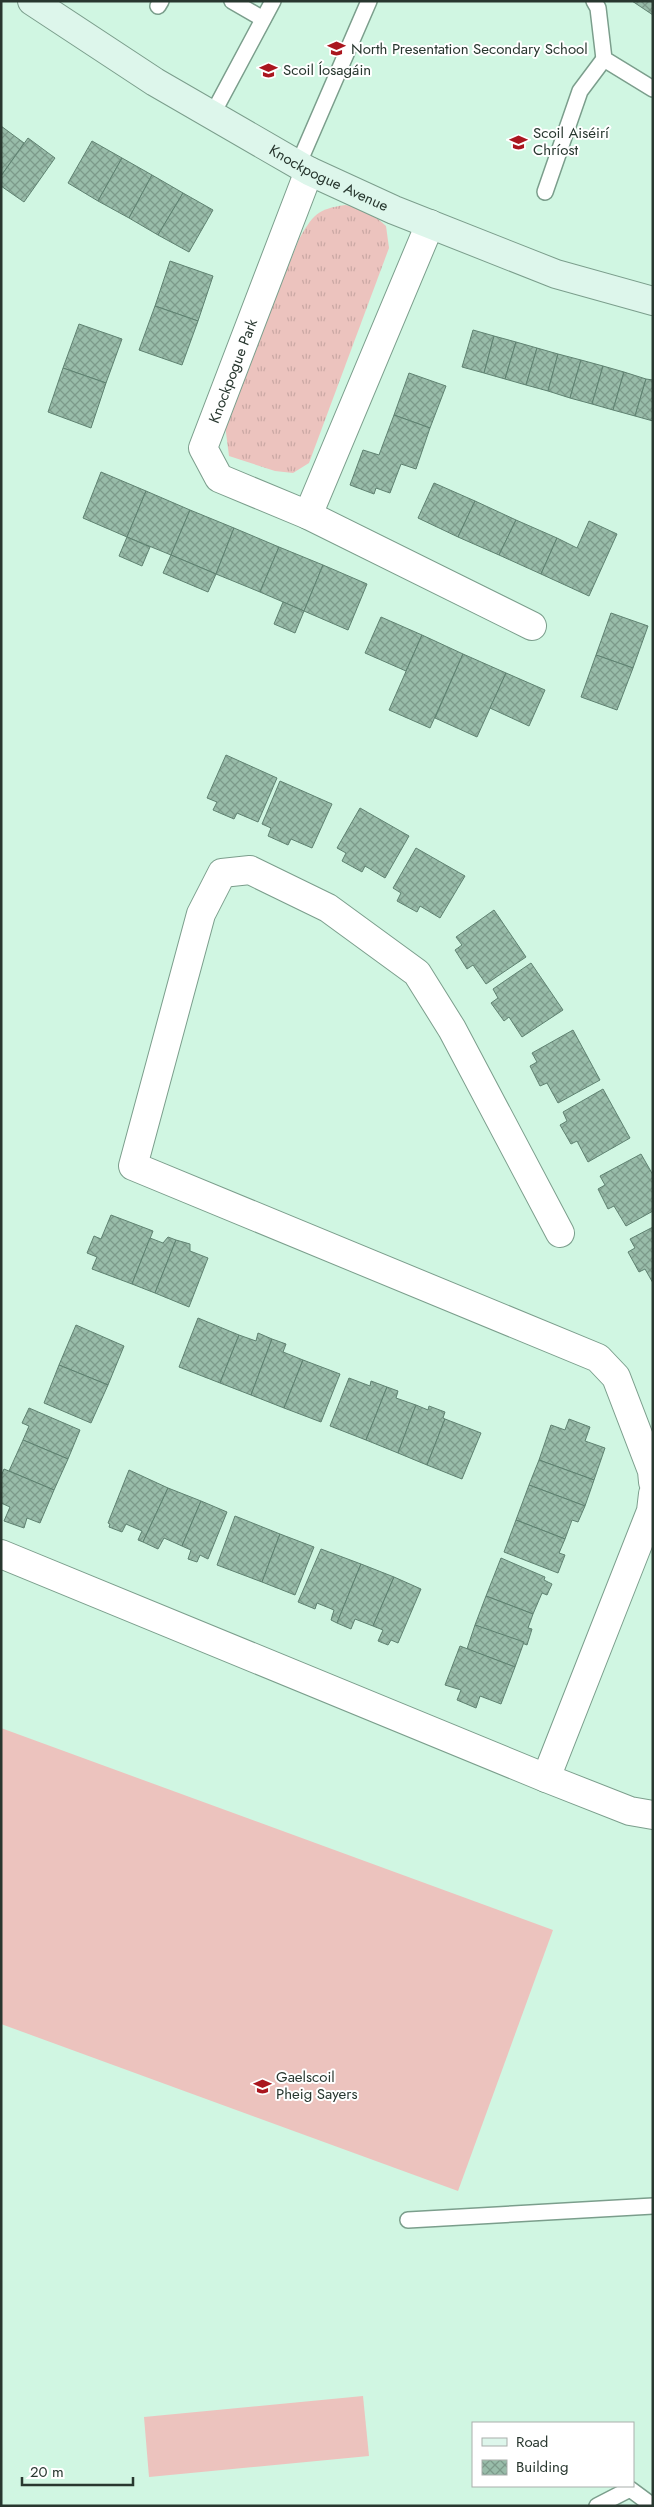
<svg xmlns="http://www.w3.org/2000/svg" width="654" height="2507" font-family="Jost,sans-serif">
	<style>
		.grass { fill: url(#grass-tufts) }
		.pitch { fill: #ecc3be }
		.building { fill: url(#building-cross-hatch); stroke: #5f8271 }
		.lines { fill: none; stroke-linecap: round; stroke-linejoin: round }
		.lane-casing { stroke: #7b9e8c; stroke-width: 18 }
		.street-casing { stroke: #7b9e8c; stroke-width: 30 }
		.secondary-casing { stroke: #7b9e8c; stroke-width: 30 }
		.lane { stroke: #fff; stroke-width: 15 }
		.street { stroke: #fff; stroke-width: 28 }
		.secondary { stroke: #ddf6eb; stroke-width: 28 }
		.labels { text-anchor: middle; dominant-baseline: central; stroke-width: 4; stroke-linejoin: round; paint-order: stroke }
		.poi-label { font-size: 15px; fill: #28372f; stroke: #fff; text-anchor: start }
		.street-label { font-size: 15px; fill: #28372f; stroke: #fff }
	</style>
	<defs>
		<pattern id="grass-tufts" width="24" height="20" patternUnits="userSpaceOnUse" patternTransform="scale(1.25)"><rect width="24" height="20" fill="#ecc3be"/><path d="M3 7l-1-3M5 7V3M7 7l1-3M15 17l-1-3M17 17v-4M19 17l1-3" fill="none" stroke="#caa8a4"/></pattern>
		<pattern id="building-cross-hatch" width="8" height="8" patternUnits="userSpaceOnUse" patternTransform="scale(1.25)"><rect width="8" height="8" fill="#98bca9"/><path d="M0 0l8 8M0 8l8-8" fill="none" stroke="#7c9a8a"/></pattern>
	</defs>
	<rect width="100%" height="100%" fill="#d0f6e2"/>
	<path class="grass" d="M345,205C362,207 374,215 386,226L389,248L309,463L293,473L275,471L229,456L225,425L299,239C313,215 317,209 345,205Z"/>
	<g class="pitch">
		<path d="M1,1728L553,1930L458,2191L1,2024Z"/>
		<path d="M363,2396L369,2456L149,2477L144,2417Z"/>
	</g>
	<g class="building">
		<path d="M632,1H653V15Z"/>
		<path d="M1,126L24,143L1,176Z"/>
		<path d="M28,138L55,158L24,202L1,186V176Z"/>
		<path d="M92,141L122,158L98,201L68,183Z"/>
		<path d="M122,158L152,175L129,218L98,201Z"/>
		<path d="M152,175L183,193L158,235L129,218Z"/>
		<path d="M183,193L213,210L189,252L158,235Z"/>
		<path d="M170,261L213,276L198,321L155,306Z"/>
		<path d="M155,306L198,321L182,365L139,350Z"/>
		<path d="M79,324L122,339L106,383L63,368Z"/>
		<path d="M473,330L494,336L484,373L462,367Z"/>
		<path d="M494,336L516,342L505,379L484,373Z"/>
		<path d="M516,342L537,348L526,385L505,379Z"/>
		<path d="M537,348L558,354L548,391L526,385Z"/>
		<path d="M558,354L581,360L570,398L548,391Z"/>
		<path d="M581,360L603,366L592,404L570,398Z"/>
		<path d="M603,366L624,372L613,410L592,404Z"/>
		<path d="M63,368L106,383L91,428L48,412Z"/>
		<path d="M624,372L646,379L635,416L613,410Z"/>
		<path d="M409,373L446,386L430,428L394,415Z"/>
		<path d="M646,379L653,380V421L635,416Z"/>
		<path d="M394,415L430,428L416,469L401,464L390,493L376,488L374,494L350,485L363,450L379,455Z"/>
		<path d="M101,472L146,491L127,537L83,518Z"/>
		<path d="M434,483L475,501L458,537L418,518Z"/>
		<path d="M146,491L190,510L171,555L127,537Z"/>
		<path d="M475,501L516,520L499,555L458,537Z"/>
		<path d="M190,510L234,528L216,574L171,555Z"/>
		<path d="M516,520L557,538L541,574L499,555Z"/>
		<path d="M589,521L617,534L589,596L541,574L557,538L577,548Z"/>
		<path d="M234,528L279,547L260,592L216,574Z"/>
		<path d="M127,537L150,547L142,566L119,556Z"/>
		<path d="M279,547L323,565L304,611L260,592Z"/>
		<path d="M171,555L216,574L208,592L163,573Z"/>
		<path d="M323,565L367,584L348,630L304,611Z"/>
		<path d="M283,602L304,611L295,633L274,624Z"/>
		<path d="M611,613L648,626L633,668L596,655Z"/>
		<path d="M381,617L422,635L406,671L365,653Z"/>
		<path d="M422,635L463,654L430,728L389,710Z"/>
		<path d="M463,654L506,673L477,737L435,718Z"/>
		<path d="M596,655L633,668L617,710L581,697Z"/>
		<path d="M506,673L545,690L529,726L490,708Z"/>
		<path d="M226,755L277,778L258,822L237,813L234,819L213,810L217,802L207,798Z"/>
		<path d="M280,781L332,804L312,848L291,839L288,845L268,836L271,828L262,824Z"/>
		<path d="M360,808L409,836L385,878L365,866L362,872L342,861L346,853L337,848Z"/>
		<path d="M416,848L465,876L440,918L420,906L417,912L397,901L401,893L393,888Z"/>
		<path d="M494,910L526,957L486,984L473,965L467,969L455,950L462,945L456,937Z"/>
		<path d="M531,963L563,1010L522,1037L509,1017L504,1021L491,1003L498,998L493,989Z"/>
		<path d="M573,1030L600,1080L558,1103L547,1083L540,1086L530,1066L537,1062L532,1053Z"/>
		<path d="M603,1089L630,1138L588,1162L577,1141L571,1144L560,1125L567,1121L563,1112Z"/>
		<path d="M641,1154L653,1175V1211L626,1226L614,1206L608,1209L598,1189L605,1185L600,1176Z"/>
		<path d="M111,1215L153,1231L132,1284L92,1269L97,1257L87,1253L94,1236L101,1239Z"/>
		<path d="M653,1227V1283L645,1269L639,1272L628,1252L635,1248L630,1239Z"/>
		<path d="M168,1237L176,1240L155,1293L132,1284L150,1238L163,1243Z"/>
		<path d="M176,1240L190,1244V1251L208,1258L189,1307L155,1293Z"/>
		<path d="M198,1318L239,1335L220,1383L179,1367Z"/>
		<path d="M76,1325L124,1346L108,1385L59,1365Z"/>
		<path d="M258,1333L272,1339L251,1395L220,1383L239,1335L256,1341Z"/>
		<path d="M272,1339L286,1344L283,1352L303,1360L284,1408L251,1395Z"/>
		<path d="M303,1360L340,1374L321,1422L284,1408Z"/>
		<path d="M59,1365L108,1385L91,1423L44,1403Z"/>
		<path d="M349,1378L370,1386L371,1381L387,1387L366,1440L330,1426Z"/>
		<path d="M387,1387L398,1391L396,1398L416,1405L398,1453L366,1440Z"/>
		<path d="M416,1405L428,1410L429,1406L445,1412L443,1418L445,1419L427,1465L398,1453Z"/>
		<path d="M29,1408L80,1430L68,1459L23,1440L29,1426L22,1423Z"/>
		<path d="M445,1419L481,1433L462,1479L427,1465Z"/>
		<path d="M569,1419L590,1427L585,1441L605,1448L594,1480L539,1460L551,1425L565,1430Z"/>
		<path d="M23,1440L68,1459L54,1490L9,1471Z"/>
		<path d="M539,1460L594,1480L585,1506L529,1485Z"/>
		<path d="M4,1469L54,1490L40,1523L27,1518L24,1528L4,1521L10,1507L1,1503V1476Z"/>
		<path d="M129,1470L168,1488L143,1542L138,1540L142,1531L126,1524L122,1532L109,1527L110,1524L108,1523Z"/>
		<path d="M529,1485L585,1506L578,1522L572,1520L565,1539L516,1520Z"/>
		<path d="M168,1488L201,1501L182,1546L164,1538L158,1549L143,1542Z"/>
		<path d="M201,1501L227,1512L208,1559L200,1555L197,1562L188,1559L191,1550L182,1546Z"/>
		<path d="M235,1516L280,1534L262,1582L217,1565Z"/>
		<path d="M516,1520L565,1539L559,1553L565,1555L558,1573L504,1552Z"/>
		<path d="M280,1534L314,1547L295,1595L262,1582Z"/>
		<path d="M321,1549L361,1564L337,1623L331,1620L334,1610L317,1603L315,1609L298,1602Z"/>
		<path d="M501,1558L545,1577L544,1580L552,1584L547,1595L542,1593L533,1614L486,1596Z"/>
		<path d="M361,1564L394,1577L373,1626L355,1619L351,1629L337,1623Z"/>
		<path d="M394,1577L421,1589L398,1643L391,1640L388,1645L378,1641L383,1630L373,1626Z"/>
		<path d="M486,1596L533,1614L528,1628L532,1629L527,1645L475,1625Z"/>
		<path d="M475,1625L524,1642L515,1667L467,1649Z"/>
		<path d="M460,1646L515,1667L501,1704L480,1696L476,1708L457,1700L461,1690L445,1685Z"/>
	</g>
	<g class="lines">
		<defs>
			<g id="lane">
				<path d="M232,1L263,19"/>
				<path d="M594,1L598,8L604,59L653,89"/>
				<path d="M158,6L161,1"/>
				<path d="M212,115L273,1"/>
				<path d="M298,165L369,1"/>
				<path d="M545,192L580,91L604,59"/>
				<path d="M408,2220L653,2206"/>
				<path d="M597,2506L630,2489L653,2506"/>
			</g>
			<g id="street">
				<path d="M309,171L203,448L219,478L308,515L430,224"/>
				<path d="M308,515L532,626"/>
				<path d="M560,1233L452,1029L417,973L328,908L250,870L222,873L201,914L133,1166L598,1358L616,1377L652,1471L653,1482"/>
				<path d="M1,1554L546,1778L630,1811L653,1815"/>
				<path d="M546,1778L651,1511L653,1494"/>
			</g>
			<g id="secondary">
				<path id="s1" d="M32,1L155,82L309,171L394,210L556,274L653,301"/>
			</g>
		</defs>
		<use href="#lane" class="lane-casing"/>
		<use href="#street" class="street-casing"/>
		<use href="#secondary" class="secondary-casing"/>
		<use href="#lane" class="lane"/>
		<use href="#street" class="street"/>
		<use href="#secondary" class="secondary"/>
	</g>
	<defs>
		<symbol id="school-bare" viewBox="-9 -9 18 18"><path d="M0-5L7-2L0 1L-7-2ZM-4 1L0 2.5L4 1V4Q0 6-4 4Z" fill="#aa161f" stroke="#fff" stroke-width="2.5" paint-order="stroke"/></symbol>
	</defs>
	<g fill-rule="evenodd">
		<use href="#school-bare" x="324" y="36" width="25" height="25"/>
		<use href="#school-bare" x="256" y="58" width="25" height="25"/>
		<use href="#school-bare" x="506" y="130" width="25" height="25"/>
		<use href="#school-bare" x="250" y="2074" width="25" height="25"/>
	</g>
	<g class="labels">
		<g class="poi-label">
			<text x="351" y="49">North Presentation Secondary School</text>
			<text x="283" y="70">Scoil Íosagáin</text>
			<text x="533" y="133">Scoil Aiséirí<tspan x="533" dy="17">Chríost</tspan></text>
			<text x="276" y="2077">Gaelscoil<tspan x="276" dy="17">Pheig Sayers</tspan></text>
		</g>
		<g class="street-label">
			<text stroke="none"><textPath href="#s1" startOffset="346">Knockpogue Avenue</textPath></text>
			<text transform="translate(233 371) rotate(-69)">Knockpogue Park</text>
		</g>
	</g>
	<rect width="654" height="2507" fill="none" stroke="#28372f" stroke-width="5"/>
	<rect x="472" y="2422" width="162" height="65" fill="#ffffff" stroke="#a9afac"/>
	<rect x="482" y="2438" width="25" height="8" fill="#ddf6eb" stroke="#a9afac"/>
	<text x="516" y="2447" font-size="15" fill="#28372f">Road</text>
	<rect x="482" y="2460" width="25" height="15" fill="url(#building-cross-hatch)" stroke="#a9afac"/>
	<text x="516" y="2472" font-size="15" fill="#28372f">Building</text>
	<path d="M22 2477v8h111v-8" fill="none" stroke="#28372f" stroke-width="2.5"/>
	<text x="30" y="2477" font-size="15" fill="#28372f" stroke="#ffffff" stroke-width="4" paint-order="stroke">20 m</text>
</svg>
